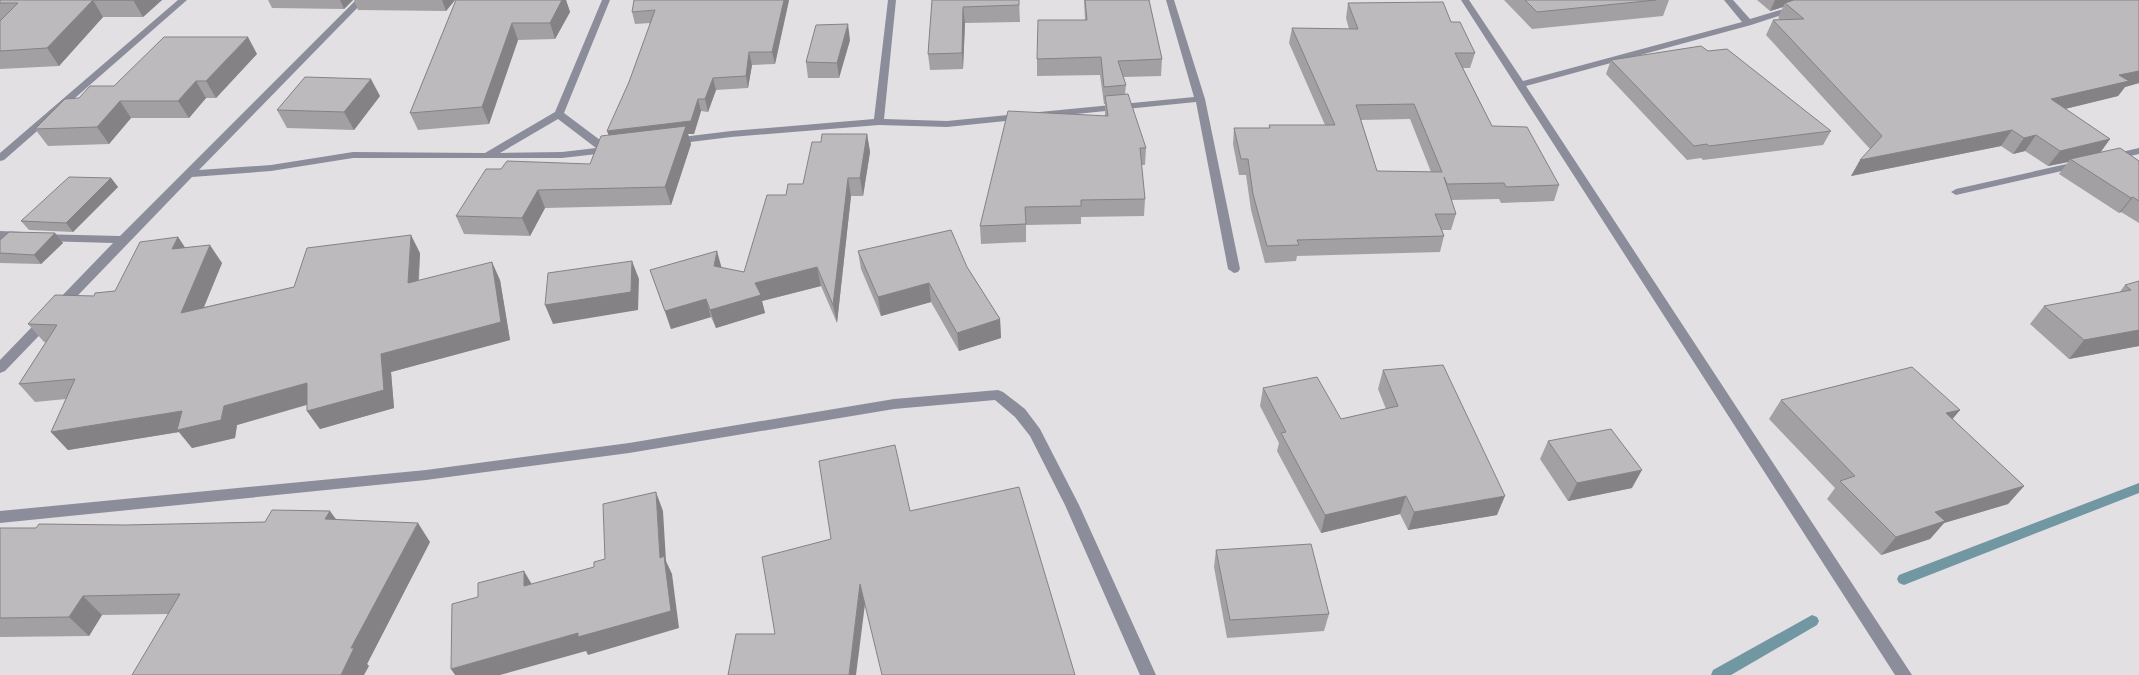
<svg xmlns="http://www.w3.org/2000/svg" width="2139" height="675" font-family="'Titillium Web',sans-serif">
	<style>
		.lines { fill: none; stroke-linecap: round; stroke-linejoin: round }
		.stream { fill: #7198a2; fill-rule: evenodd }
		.minor { fill: #8c8d9a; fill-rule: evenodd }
		.wall { fill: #a3a0a3; fill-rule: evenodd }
		.shaded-wall { fill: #848285 }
		.building { fill: #bdbabe; stroke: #848285; fill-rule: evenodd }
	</style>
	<rect width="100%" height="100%" fill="#e3e0e4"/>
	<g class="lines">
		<g class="stream">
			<path d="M2139,483V493L1909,583L1904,585L1899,583L1897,579L1899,575Z"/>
			<path d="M1812,615L1817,617L1819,621L1817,625L1731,675H1711L1713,670Z"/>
		</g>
		<g class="minor">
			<path d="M178,0H187L4,160L0,161V153Z"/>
			<path d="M356,0H365L199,170L271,165L353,152L485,153L555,112L602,0H610L564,113L608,146L616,147L617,149L606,153L562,158H353L271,171L192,177L5,371L0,373V360L113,243L42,241L38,240L36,237L38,234L120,236ZM558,119L596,148L562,152L500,153Z"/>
			<path d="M888,0H896L884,119L947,121L1194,97L1166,0H1174L1205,99L1240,269L1238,272L1234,273L1228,269L1196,102L947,127L879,125L731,137L674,144L669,141L674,138L731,131L874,119Z"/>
			<path d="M1461,0H1469L1523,81L1742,22L1724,0H1733L1750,19L1814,0H1827L1751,25L1526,86L1912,675H1895Z"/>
			<path d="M2139,148V154L2112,160L2107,157L2108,155Z"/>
			<path d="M2080,161L2084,162L2085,164L2084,166L1956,195L1951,192L1956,189Z"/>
			<path d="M0,231L22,232L28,236L22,240L0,239Z"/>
			<path d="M998,390L1003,392L1025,409L1040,429L1079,505L1156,675H1140L1065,505L1030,436L1015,417L995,400L894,409L629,453L426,480L0,523V511L426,470L629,443L894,399Z"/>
		</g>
	</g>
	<g class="wall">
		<path d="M0,0H162L143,17H103L59,66L0,69Z"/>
		<path d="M268,0H353L344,9L272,8Z"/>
		<path d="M354,0H455L446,11L358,10Z"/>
		<path d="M456,0H566L570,12L555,39L518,40L489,124L418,130L410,113Z"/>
		<path d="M789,0L775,64L752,65L748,88L716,90L708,112L701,111L694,134H688L691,144L671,205L545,208L530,236L464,234L456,216L501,169L590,164L609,135L651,23L635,24L632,12Z"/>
		<path d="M932,0H1019L1020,22L965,23L963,69L930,70L928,54Z"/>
		<path d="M1084,0H1149L1162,59L1161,76L1123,77L1126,85L1125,94L1146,148L1145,165H1141L1145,199L1144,216L1081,217V224L1026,225V242L981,244L980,226L1105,116V104H1104L1100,75L1037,76V59L1085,20Z"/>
		<path d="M1504,0H1669L1663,16L1532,29Z"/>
		<path d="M1757,0H2139V83L2125,87L2118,96L2065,109L2110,139L2101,152L2139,161V223L2121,212L2119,213L2059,174L2068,162L2048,166L2025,151L2013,154L2001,146L1851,176L1870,149L1766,35L1773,20L1780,19L1778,18L1783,7L1770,11Z"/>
		<path d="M1348,3L1451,22L1475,53L1470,68H1463L1492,126L1559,185L1554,201L1501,203L1499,199L1451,200L1456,214L1451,230H1442L1444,236L1440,252L1297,256L1296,261L1265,263L1251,210L1246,175H1239L1233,144L1234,128H1269V125H1325L1289,43L1292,28L1349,29L1346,18ZM1410,119L1431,172L1377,171L1361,120Z"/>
		<path d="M850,40L839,78H808L806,62Z"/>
		<path d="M1708,51L1831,131L1823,145L1703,160L1701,158L1687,160L1606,74L1611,60Z"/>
		<path d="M257,54L216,98H206L189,118H131L109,144L48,146L35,129L79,98L114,86Z"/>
		<path d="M380,96L354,130L287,128L277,110Z"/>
		<path d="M867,134L870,152L863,196H851L837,323L821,286L762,301L765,313L716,328L711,317L671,329L650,270L721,268L744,272L786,195L803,184L821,142Z"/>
		<path d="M111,178L118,187L73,232L29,230L21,221Z"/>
		<path d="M55,233L63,243L41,264L0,263V240Z"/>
		<path d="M178,237L185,248L222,263L204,307L294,287L420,253L419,281L500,280L510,340L391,372L394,408L320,429L307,411V405L237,425L235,438L192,448L179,432L68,450L51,432L66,399L35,402L19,384L46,342H44L28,324L94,296L115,291Z"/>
		<path d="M858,251L967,267L1000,319L1001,338L959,351L931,302L881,316L861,269Z"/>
		<path d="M2139,281V346L2069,359L2030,324L2044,306L2119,293L2125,285Z"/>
		<path d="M1383,370L1497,515L1408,530L1400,514L1321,533L1277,451L1279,443L1260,406L1263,388L1341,419L1386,409L1378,389Z"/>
		<path d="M1781,400L1960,410L1952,419L2024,486L2008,504L1944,523L1930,539L1881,555L1827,499L1835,488L1769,419Z"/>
		<path d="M1548,441L1632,488L1568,501L1540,459Z"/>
		<path d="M336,520L430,542L367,664L369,666L169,614L102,615L89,636L0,637V528H36L125,525L265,522Z"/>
		<path d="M1216,550L1329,614L1324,631L1227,638L1214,567Z"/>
	</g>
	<g class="shaded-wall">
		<path d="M93,0L103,17L59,66L47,48Z"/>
		<path d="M133,0H162L143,17Z"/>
		<path d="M340,0H353L344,9Z"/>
		<path d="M442,0H455L446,11Z"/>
		<path d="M562,0H566L570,12L555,39L550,23Z"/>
		<path d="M784,0H789L775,64L772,52Z"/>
		<path d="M1775,0H1807L1785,3L1783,7L1770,11Z"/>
		<path d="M963,7L965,23L963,69L962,53Z"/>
		<path d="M512,23L518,40L489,124L482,107Z"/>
		<path d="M848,24L850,40L839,78L837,63Z"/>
		<path d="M248,37L257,54L216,98L206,81Z"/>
		<path d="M749,52L752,65L748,88L746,76Z"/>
		<path d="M2139,71V83L2125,87L2118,96L2040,115L2051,99L2119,75Z"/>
		<path d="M713,78L716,90L708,112L705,99Z"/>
		<path d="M371,79L380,96L354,130L344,112Z"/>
		<path d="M196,81L206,98L189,118L178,101Z"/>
		<path d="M698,99L701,111L694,134H688L691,144L671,205L665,187L612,144L607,131Z"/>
		<path d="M120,101L131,118L109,144L97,127Z"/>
		<path d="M2012,130L2001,146L1851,176L1860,160Z"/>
		<path d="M867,134L870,152L863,196L860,178Z"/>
		<path d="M2036,135L2025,151L2013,154L2024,138Z"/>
		<path d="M2110,139L2098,155L2070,159L2068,162L2048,166L2060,151Z"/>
		<path d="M111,178L118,187L73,232L66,223Z"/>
		<path d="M848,178L851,196L837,323L833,305Z"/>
		<path d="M538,190L545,208L530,236L522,218Z"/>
		<path d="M2133,197L2121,212L2119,213L2131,198Z"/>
		<path d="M55,233L63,243L41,264L34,255Z"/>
		<path d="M411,235L420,253L417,302L408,283Z"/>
		<path d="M178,237L190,255L172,249Z"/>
		<path d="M210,245L222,263L194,331L181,313Z"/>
		<path d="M717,251L722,269L714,266Z"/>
		<path d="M632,261L639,279L638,310L553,324L545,305Z"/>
		<path d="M492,262L500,280L510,340L391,372L394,408L320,429L307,411L381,354Z"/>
		<path d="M817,267L821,286L762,301L765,313L716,328L710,310L755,283Z"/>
		<path d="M929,283L931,302L881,316L878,297Z"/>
		<path d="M706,299L711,317L671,329L665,311Z"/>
		<path d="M1000,319L1001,338L959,351L957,333Z"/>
		<path d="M2139,330V346L2069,359L2084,340Z"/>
		<path d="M307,383L319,401L237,425L235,438L192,448L179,432L68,450L51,432L182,411L224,406Z"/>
		<path d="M1960,410L1945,428L1946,413Z"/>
		<path d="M1642,470L1632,488L1568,501L1577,483Z"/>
		<path d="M2024,486L2008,504L1944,523L1930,539L1881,555L1896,537L1935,512Z"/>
		<path d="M656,492L663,511L666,561L672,574L679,628L588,655L586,651L500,675H455L451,669L578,633L660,558Z"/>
		<path d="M1406,496L1400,514L1321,533L1325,515Z"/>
		<path d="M1505,496L1497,515L1408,530L1414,512Z"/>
		<path d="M330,511L344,530L325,519Z"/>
		<path d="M418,523L430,542L367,664L369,666L364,675H341L351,648Z"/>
		<path d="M524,571L534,588L524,586Z"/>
		<path d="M860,584L865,604L856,675H849Z"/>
		<path d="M83,596L102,615L89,636L69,617Z"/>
	</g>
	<g class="building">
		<path d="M0,0H133H93L47,48L0,51V21L18,3H0Z"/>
		<path d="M456,0H562L550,23H512L482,107L410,113Z"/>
		<path d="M634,0H784L772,52H749L746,76L713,78L705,99H698L691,121L607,131L629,82L655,10L632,12Z"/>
		<path d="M932,0H1019V5L963,7L962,53L928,54Z"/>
		<path d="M1085,0H1149L1162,59L1118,61L1126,85L1104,87L1101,57L1037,59L1038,20H1087Z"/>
		<path d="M1525,0H1656L1537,12Z"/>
		<path d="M1794,0H2139V71L2119,75L2129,81L2051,99L2110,139L2060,151L2036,135L2024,138L2012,130L1860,160L1882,136L1773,20L1804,19L1785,3Z"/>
		<path d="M1443,2L1451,22H1460L1475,53H1455L1492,126L1527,127L1559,185L1506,187L1504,183L1447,184L1444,177L1456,214H1435L1444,236L1297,240L1299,245L1267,246L1253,194L1248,159H1241L1234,128H1270L1269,125H1335L1292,28L1358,29L1348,3ZM1414,104L1442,172L1377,171L1356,105Z"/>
		<path d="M848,24L837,63L806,62L816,25Z"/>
		<path d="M164,37H248L206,81H196L178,101H120L97,127L35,129L65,99L79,98L90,86H114Z"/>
		<path d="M1701,46L1708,51L1727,49L1831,131L1709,146L1707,144L1694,146L1611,60Z"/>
		<path d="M305,77L371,79L344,112L277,110Z"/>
		<path d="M1128,94L1146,148H1140L1145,199L1081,200V206L1025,207L1026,224L980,226L1008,111L1108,116L1105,96Z"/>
		<path d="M686,126L665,187L538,190L522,218L456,216L486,169H501L507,161L590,164L601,136Z"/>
		<path d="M822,134H867L860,178H848L833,305L817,267L755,283L761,295L710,310L706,299L665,311L650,270L717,251L714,266L744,272L767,195H786L788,184H803L812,142H821Z"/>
		<path d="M2120,148L2139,161V201L2133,197L2131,198L2070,159Z"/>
		<path d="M69,177L111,178L66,223L21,221Z"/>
		<path d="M951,230L967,267L1000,319L957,333L929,283L878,297L858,251Z"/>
		<path d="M9,232L55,233L34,255L0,253V240Z"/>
		<path d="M411,235L408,283L492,262L501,322L381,354L384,390L307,411V383L224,406L221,420L177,430L182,411L51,432L75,379L19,384L57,325L28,324L55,295L94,296L95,293L115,291L140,242L178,237L172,249L210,245L181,313L294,287L307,248Z"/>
		<path d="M632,261L631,292L545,305L548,273Z"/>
		<path d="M2139,281V330L2084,340L2044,306L2131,290L2125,285Z"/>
		<path d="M1443,365L1505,496L1414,512L1406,496L1325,515L1281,433L1286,432L1263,388L1317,377L1341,419L1398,406L1383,370Z"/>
		<path d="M1912,367L1960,410L1946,413L2024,486L1935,512L1945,521L1896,537L1840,481L1855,476L1781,400Z"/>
		<path d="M1611,429L1642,470L1577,483L1548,441Z"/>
		<path d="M895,445L910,511L1019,487L1075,675H882L860,584L849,675H728L736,634H775L762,557L831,539L819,461Z"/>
		<path d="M656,492L660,558L664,556L671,611L578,637V633L451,669L452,604L478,597V583L524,571V586L594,567V562L605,559L603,504Z"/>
		<path d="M272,510L330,511L325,519L418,523L351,648H354L341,675H132L180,594L83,596L69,617L0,618V528H36L39,524L125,525L265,522Z"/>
		<path d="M1311,544L1329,614L1230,620L1216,550Z"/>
	</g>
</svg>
